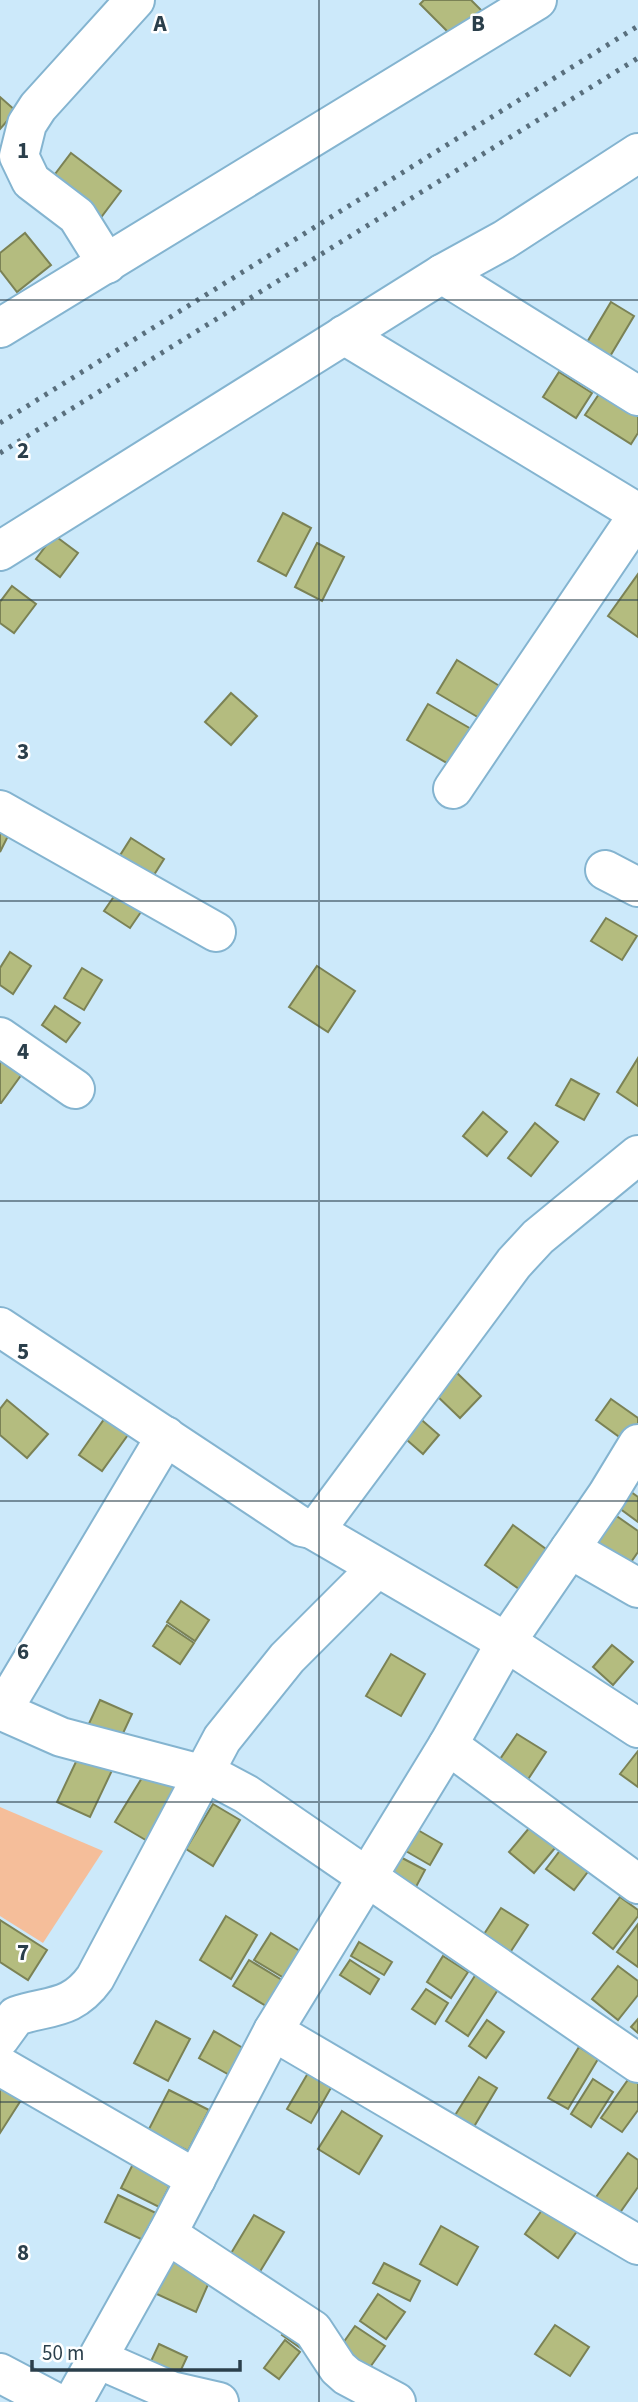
<svg xmlns="http://www.w3.org/2000/svg" width="638" height="2402" font-family="'Source Sans 3',sans-serif">
	<style>
		.green { fill: #f5be9a }
		.building { fill: #b4bc7f; stroke: #7b8255; stroke-width: 2 }
		.lines { fill: none; stroke-linecap: round; stroke-linejoin: round }
		.minor-casing { stroke: #84b4d0; stroke-width: 42 }
		.minor { stroke: #fff; stroke-width: 38 }
		.rail { stroke: #596f7d; stroke-width: 5; stroke-dasharray: 3.5 7; stroke-linecap: butt }
		.grid { fill: none; stroke: #2b3f4b; stroke-width: 2; stroke-opacity: 0.55 }
		.grid-label { font-size: 23px; text-anchor: middle; font-weight: bold; fill: #2b3f4b; stroke: #fff; stroke-width: 5; stroke-linejoin: round; paint-order: stroke }
	</style>
	<rect width="100%" height="100%" fill="#cce9fa"/>
	<path class="green" d="M0,1807L103,1851L43,1943L0,1916Z"/>
	<g class="building">
		<path d="M424,0H471L482,11L455,39L420,4Z"/>
		<path d="M0,97L16,111L0,129Z"/>
		<path d="M71,153L121,191L99,220L49,182Z"/>
		<path d="M25,233L51,265L17,292L0,270V253Z"/>
		<path d="M611,302L634,316L606,363L583,349Z"/>
		<path d="M559,372L592,393L576,418L543,397Z"/>
		<path d="M605,385L638,406V433L631,444L585,415Z"/>
		<path d="M283,513L311,528L286,576L258,561Z"/>
		<path d="M54,535L78,553L60,577L36,559Z"/>
		<path d="M317,543L344,557L322,601L295,587Z"/>
		<path d="M638,574V637L608,616Z"/>
		<path d="M12,586L36,604L14,633L0,623V602Z"/>
		<path d="M457,660L506,690L486,722L437,693Z"/>
		<path d="M231,693L257,716L231,745L205,722Z"/>
		<path d="M428,704L473,730L452,766L407,740Z"/>
		<path d="M0,822L12,828L0,852Z"/>
		<path d="M131,838L164,859L145,889L112,868Z"/>
		<path d="M119,889L145,906L130,928L104,911Z"/>
		<path d="M606,918L637,936L622,960L591,941Z"/>
		<path d="M10,952L31,966L13,994L0,985V968Z"/>
		<path d="M317,966L355,991L328,1032L289,1007Z"/>
		<path d="M82,968L102,980L84,1010L64,998Z"/>
		<path d="M55,1006L80,1023L66,1042L42,1025Z"/>
		<path d="M0,1058L22,1074L1,1103H0Z"/>
		<path d="M638,1058V1106L617,1092Z"/>
		<path d="M571,1079L599,1094L584,1120L556,1105Z"/>
		<path d="M483,1112L507,1132L487,1156L463,1136Z"/>
		<path d="M535,1123L558,1142L531,1176L508,1158Z"/>
		<path d="M456,1372L481,1396L460,1418L435,1394Z"/>
		<path d="M611,1399L638,1418V1431L629,1444L596,1420Z"/>
		<path d="M7,1400L48,1434L27,1458L0,1435V1409Z"/>
		<path d="M107,1415L130,1432L102,1471L79,1455Z"/>
		<path d="M416,1415L439,1435L423,1454L400,1434Z"/>
		<path d="M627,1489L638,1497V1522L615,1505Z"/>
		<path d="M608,1510L638,1531V1552L622,1575L582,1547Z"/>
		<path d="M513,1525L557,1557L529,1596L485,1565Z"/>
		<path d="M181,1601L209,1620L195,1641L167,1622Z"/>
		<path d="M167,1625L194,1643L180,1664L153,1646Z"/>
		<path d="M612,1645L633,1662L613,1685L593,1667Z"/>
		<path d="M391,1654L425,1674L401,1716L366,1696Z"/>
		<path d="M100,1700L132,1714L118,1744L86,1730Z"/>
		<path d="M517,1734L546,1752L521,1790L492,1771Z"/>
		<path d="M82,1749L115,1764L90,1817L57,1802Z"/>
		<path d="M638,1751V1787L620,1774Z"/>
		<path d="M148,1768L181,1788L149,1842L115,1822Z"/>
		<path d="M213,1804L240,1820L213,1866L186,1849Z"/>
		<path d="M535,1821L560,1842L534,1873L509,1852Z"/>
		<path d="M404,1822L442,1844L430,1865L392,1843Z"/>
		<path d="M565,1844L593,1865L574,1890L546,1869Z"/>
		<path d="M387,1850L425,1870L409,1900L371,1879Z"/>
		<path d="M620,1897L638,1910V1916L613,1949L593,1933Z"/>
		<path d="M501,1908L528,1925L502,1965L475,1948Z"/>
		<path d="M226,1916L257,1935L231,1979L200,1960Z"/>
		<path d="M0,1920L47,1950L28,1980L0,1962Z"/>
		<path d="M638,1924V1967L617,1952Z"/>
		<path d="M271,1933L311,1958L294,1984L254,1960Z"/>
		<path d="M359,1942L392,1962L384,1975L351,1956Z"/>
		<path d="M443,1956L468,1972L451,1998L427,1982Z"/>
		<path d="M249,1960L287,1983L271,2009L233,1986Z"/>
		<path d="M350,1960L379,1979L370,1994L340,1975Z"/>
		<path d="M618,1966L638,1981V1995L618,2020L592,1999Z"/>
		<path d="M476,1974L499,1988L468,2036L446,2021Z"/>
		<path d="M426,1989L448,2003L435,2024L412,2009Z"/>
		<path d="M638,2019V2033L631,2027Z"/>
		<path d="M487,2020L504,2032L486,2058L469,2046Z"/>
		<path d="M156,2021L190,2039L168,2081L134,2063Z"/>
		<path d="M214,2031L248,2051L233,2077L199,2058Z"/>
		<path d="M579,2047L598,2059L568,2109L548,2098Z"/>
		<path d="M308,2073L332,2086L311,2123L287,2109Z"/>
		<path d="M632,2074L638,2079V2110L622,2132L601,2118Z"/>
		<path d="M479,2077L497,2088L466,2140L447,2128Z"/>
		<path d="M593,2079L613,2092L591,2127L571,2114Z"/>
		<path d="M0,2082L23,2097L0,2133Z"/>
		<path d="M169,2090L209,2110L188,2151L148,2131Z"/>
		<path d="M342,2111L382,2136L359,2174L318,2149Z"/>
		<path d="M628,2153L638,2160V2187L614,2221L591,2204Z"/>
		<path d="M137,2156L175,2175L159,2207L121,2188Z"/>
		<path d="M118,2195L158,2214L145,2241L105,2222Z"/>
		<path d="M547,2203L580,2227L558,2258L525,2234Z"/>
		<path d="M254,2215L284,2232L253,2283L224,2265Z"/>
		<path d="M441,2226L478,2247L457,2285L420,2264Z"/>
		<path d="M166,2252L213,2273L196,2312L148,2290Z"/>
		<path d="M384,2263L420,2281L410,2301L373,2283Z"/>
		<path d="M378,2294L405,2312L386,2339L360,2321Z"/>
		<path d="M290,2324L310,2338L302,2349L282,2335Z"/>
		<path d="M555,2325L589,2347L570,2376L535,2354Z"/>
		<path d="M355,2326L385,2346L366,2373L336,2353Z"/>
		<path d="M285,2340L300,2352L279,2379L264,2368Z"/>
		<path d="M159,2344L187,2357L173,2387L145,2374Z"/>
	</g>
	<g class="lines">
		<defs>
			<g id="minor">
				<path d="M107,264L77,216L31,181L19,156L27,124L38,107L135,0"/>
				<path d="M442,274L638,396"/>
				<path d="M0,328L537,0"/>
				<path d="M344,335L638,513"/>
				<path d="M0,551L442,274L504,240L638,153"/>
				<path d="M453,789L638,515"/>
				<path d="M0,810L216,932"/>
				<path d="M605,870L638,887"/>
				<path d="M0,1037L75,1089"/>
				<path d="M0,1327L302,1527L312,1529L320,1524L514,1263L538,1237L638,1155"/>
				<path d="M312,1529L506,1642L638,1728"/>
				<path d="M570,1549L638,1588"/>
				<path d="M0,1710L61,1737L216,1778L246,1794L638,2063"/>
				<path d="M2,1711L166,1436"/>
				<path d="M448,1745L638,1884"/>
				<path d="M273,2031L638,2245"/>
				<path d="M0,2038L16,2016C50,2005 72,2010 95,1978L222,1739L287,1658L377,1568"/>
				<path d="M0,2066L196,2179"/>
				<path d="M167,2234L313,2330L338,2368L347,2376L396,2402"/>
				<path d="M98,2359L171,2391L219,2402"/>
				<path d="M0,2373L55,2402"/>
				<path d="M73,2402L167,2234L273,2031L448,1745L506,1642L607,1495L638,1444"/>
			</g>
		</defs>
		<use href="#minor" class="minor-casing"/>
		<use href="#minor" class="minor"/>
		<g class="rail">
			<path d="M0,423L638,26"/>
			<path d="M0,453L638,58"/>
		</g>
	</g>
	<path class="grid" d="M319,0V2402M0,300H638M0,600H638M0,901H638M0,1201H638M0,1501H638M0,1802H638M0,2102H638"/>
	<g class="grid-label">
		<text x="160" y="31">A</text>
		<text x="478" y="31">B</text>
		<text x="23" y="158">1</text>
		<text x="23" y="458">2</text>
		<text x="23" y="759">3</text>
		<text x="23" y="1059">4</text>
		<text x="23" y="1359">5</text>
		<text x="23" y="1659">6</text>
		<text x="23" y="1960">7</text>
		<text x="23" y="2260">8</text>
	</g>
	<path d="M32 2360v10h208v-10" fill="none" stroke="#2b3f4b" stroke-width="3.5"/>
	<text x="42" y="2360" font-size="21" fill="#2b3f4b" stroke="#ffffff" stroke-width="5" paint-order="stroke">50 m</text>
</svg>
